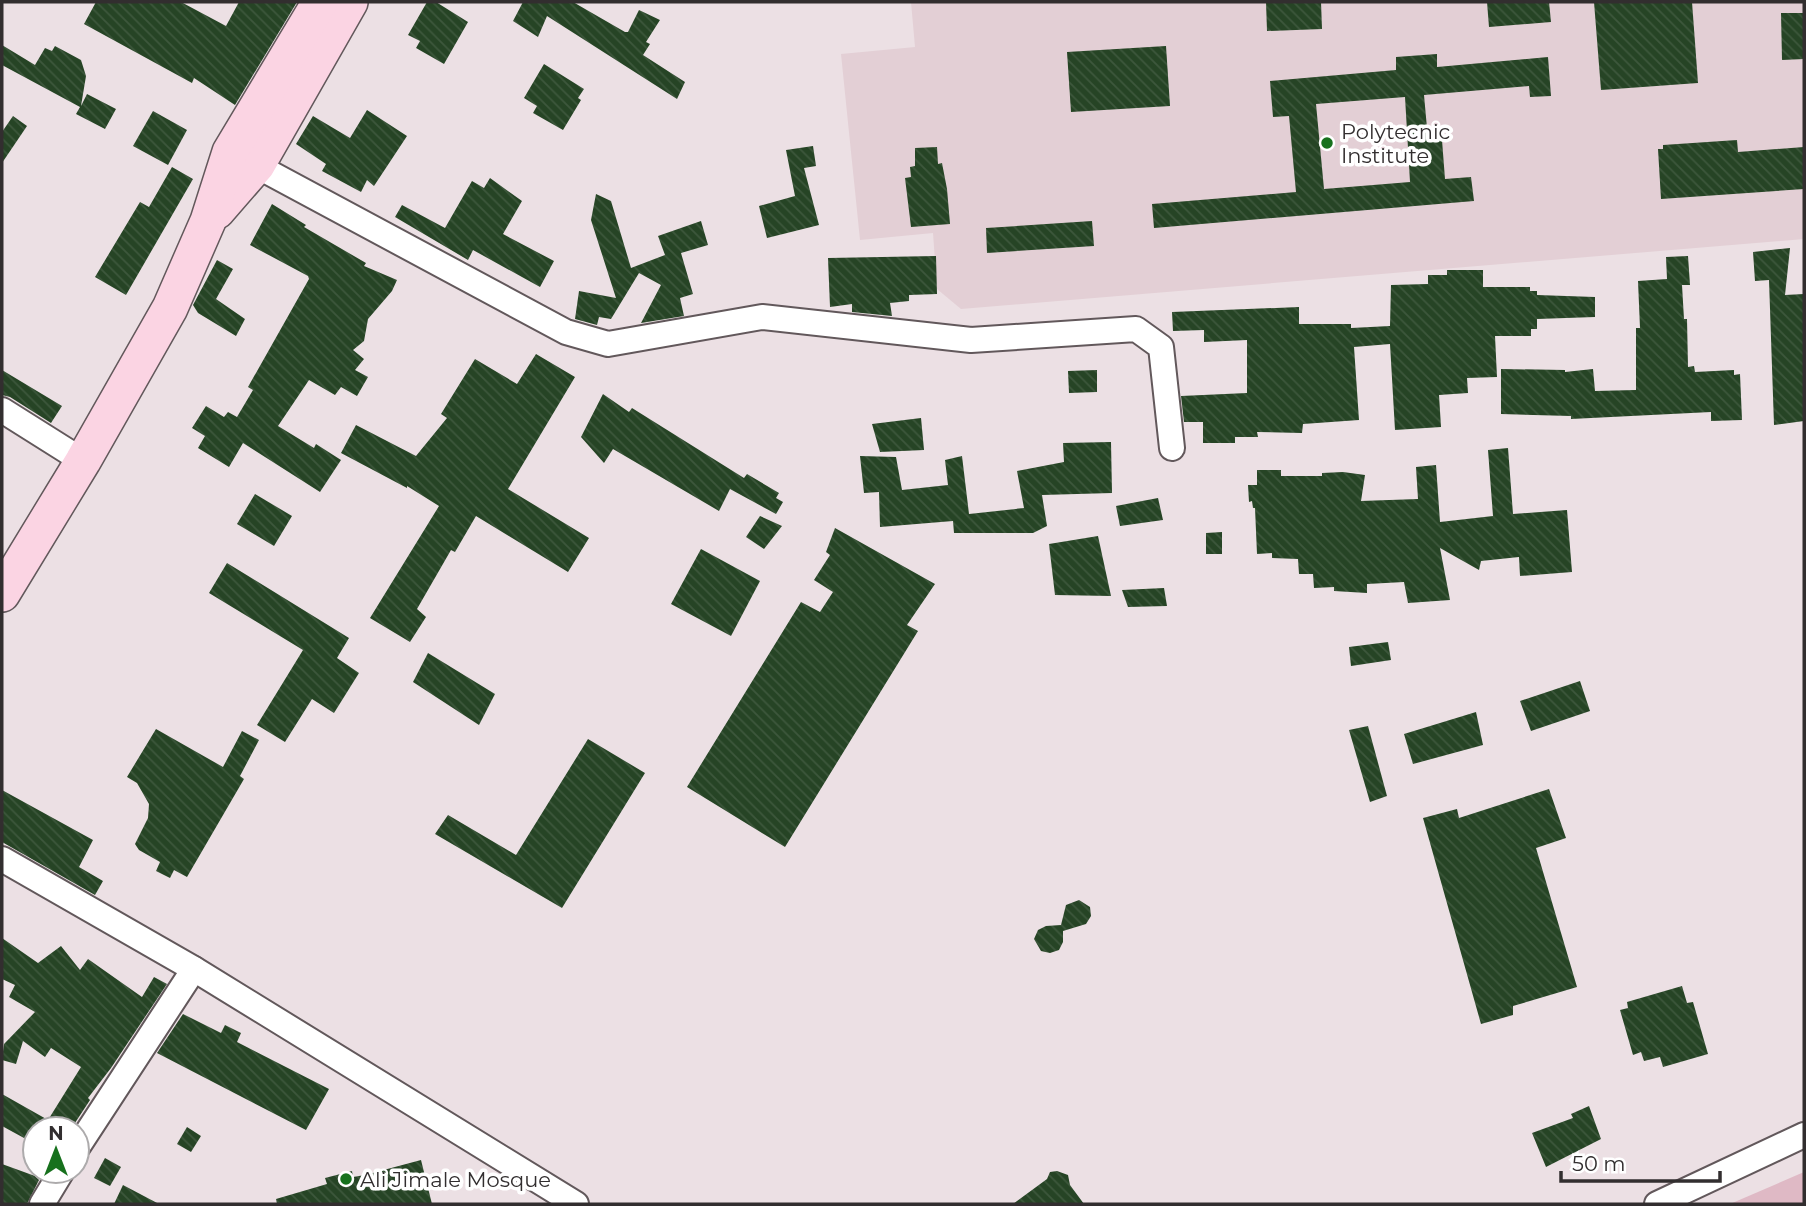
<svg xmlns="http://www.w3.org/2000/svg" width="1806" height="1206" font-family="Montserrat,sans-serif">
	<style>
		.built { fill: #e3cfd5 }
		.grass { fill: #dfb9c5 }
		.building { fill: url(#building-back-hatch); fill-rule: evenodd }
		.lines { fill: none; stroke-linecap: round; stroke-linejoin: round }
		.minor-casing { stroke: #62585b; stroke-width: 28 }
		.secondary-casing { stroke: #62585b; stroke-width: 38 }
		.minor { stroke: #fff; stroke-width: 24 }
		.secondary { stroke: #fbd4e3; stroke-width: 35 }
		.poi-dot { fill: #17711d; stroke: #fff; stroke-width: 2.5 }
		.labels { text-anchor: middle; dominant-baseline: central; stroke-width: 7; stroke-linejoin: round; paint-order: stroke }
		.poi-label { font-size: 21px; fill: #322e2f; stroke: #fff; text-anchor: start }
	</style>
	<defs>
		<pattern id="building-back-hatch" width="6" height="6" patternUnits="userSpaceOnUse" patternTransform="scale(1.75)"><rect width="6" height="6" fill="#264425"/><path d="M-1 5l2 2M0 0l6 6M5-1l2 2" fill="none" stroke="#3d573c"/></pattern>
	</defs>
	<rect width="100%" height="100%" fill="#ece0e4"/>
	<path class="built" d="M911,2H1804V239L961,309L937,289L933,233L860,240L841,54L915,47Z"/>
	<path class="grass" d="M1804,1172V1204H1730Z"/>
	<g class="building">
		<path d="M96,2H181L226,26L239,2H297L235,105L194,78L192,83L84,24Z"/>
		<path d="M427,2H436L468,22L444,64L416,48L420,41L408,35Z"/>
		<path d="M523,2H573L625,32H628L639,10L660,20L646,42L650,44L643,55L685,82L677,99L547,16L538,37L513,21Z"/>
		<path d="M1266,2H1321L1322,29L1267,31Z"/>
		<path d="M1487,2H1549L1551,22L1489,27Z"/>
		<path d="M1594,2H1692L1698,83L1601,90Z"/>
		<path d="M1781,13H1804V59L1782,60Z"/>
		<path d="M2,45L35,65L45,48L52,51L55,46L81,60L86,76L81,106L87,94L116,109L105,129L76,114L80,107L2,65Z"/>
		<path d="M1166,46L1170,106L1071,112L1067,52Z"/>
		<path d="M1437,54V67L1548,57L1551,96L1530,97L1529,86L1424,95L1427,128L1441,127L1445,179L1471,177L1474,201L1154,228L1152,204L1296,192L1289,116L1273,117L1270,81L1396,70V57ZM1405,97L1410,182L1324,189L1316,104Z"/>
		<path d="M544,64L584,89L578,98L581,100L563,130L533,113L537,106L524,98Z"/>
		<path d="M367,110L407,136L374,186L367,180L361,192L322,171L326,164L296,144L313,116L350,138Z"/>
		<path d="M153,111L187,130L168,165L133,146Z"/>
		<path d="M13,116L27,126L2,163V132Z"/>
		<path d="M1737,140L1738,152L1804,147V189L1661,199L1658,149H1663V145Z"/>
		<path d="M813,146L816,166L804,168L819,225L767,238L759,206L795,196L786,150Z"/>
		<path d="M937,147L938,164L942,163L947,189L950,224L911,227L905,178L911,177L910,167L915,166V148Z"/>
		<path d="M172,167L193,179L126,295L95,277L140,202L149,207Z"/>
		<path d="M490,178L522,201L503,234L554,261L540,287L473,250L468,260L395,217L402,205L445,228L472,181L484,188Z"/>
		<path d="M596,194L611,201L631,268L665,255L658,236L701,221L708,245L681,253L693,294L680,298L684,316L641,323L661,285L639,273L611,319L599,317L597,325L575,319L579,291L616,298L591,220Z"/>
		<path d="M272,204L306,225L304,227L366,263L364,266L397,280L392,291L368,319L364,341L353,350L364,359L355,370L368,377L357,396L341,387L335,395L309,380L278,426L314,448L316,444L341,460L320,492L243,443L229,467L198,448L205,436L192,428L206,406L224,417L228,412L237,417L253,390L248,387L309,279L308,276L250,245Z"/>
		<path d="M1092,221L1094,246L987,253L986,228Z"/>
		<path d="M1790,248L1785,295L1804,294V421L1774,425L1769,280L1755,281L1753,252Z"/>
		<path d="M936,256L937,294L909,295V301L890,303L892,316L852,312V304L830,307L828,258Z"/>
		<path d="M1688,256L1690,285H1682L1684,319H1687L1688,367L1694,366L1695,372L1734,370V375L1740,374L1742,420L1711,421V412L1571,419V416L1501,414V369L1565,370V372L1593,369L1595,391L1636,390V328H1640L1638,281L1667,279L1666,257Z"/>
		<path d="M217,260L233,269L216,299L245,319L236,336L198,313L193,305Z"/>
		<path d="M1447,270H1483V287H1530V291H1537V295L1595,297V317L1537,319V329H1531V336H1495L1497,377L1467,378L1468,393L1439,395L1441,427L1395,430L1390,344L1354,347L1359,420L1303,424L1302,433L1257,432L1258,437H1235V443H1203V422H1184L1181,396L1247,393V340L1204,342V330L1173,331L1172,312L1299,307V324H1351V328L1390,326L1391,285L1428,284V275H1447Z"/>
		<path d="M536,354L575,377L508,489L589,538L568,572L476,516L455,552L451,550L417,609L426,617L410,642L370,618L439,506L407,486V488L341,453L356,425L416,456L447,418L441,414L475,359L517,384Z"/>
		<path d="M2,370L62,406L51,423L10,397L2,395Z"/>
		<path d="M1097,370V392L1069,393L1068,371Z"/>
		<path d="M603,394L629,412L632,408L744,478L747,474L779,493L776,498L783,502L776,514L730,489L719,511L613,449L604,463L581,437Z"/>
		<path d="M921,418L924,450L880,452L872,424Z"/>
		<path d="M1111,442L1112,493L1042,495L1047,526L1033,533H954L953,521L880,527L879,492L864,493L860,456L896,457L902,490L948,485L945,460L962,456L969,514L1024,508L1017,471L1064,462L1063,443Z"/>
		<path d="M1508,448L1513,514L1567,510L1572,572L1520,576L1519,557L1481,561L1479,570L1440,548L1450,600L1408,603L1404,582L1367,584V593L1334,591V587L1314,588L1313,574H1299L1298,559L1272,558V553L1257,554L1255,508H1253L1252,501L1249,502L1248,485H1257V470H1281V476H1322V473L1343,472L1365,475L1361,501L1418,499L1416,467L1436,465L1440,522L1493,516L1488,450Z"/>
		<path d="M255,494L292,516L274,546L237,524Z"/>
		<path d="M1158,498L1163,520L1120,526L1116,506Z"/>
		<path d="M760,516L782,526L764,549L746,537Z"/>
		<path d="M835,528L935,584L907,625L918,631L785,847L687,787L801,602L820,612L833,592L814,580L830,555L826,552Z"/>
		<path d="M1222,532V554H1206V533Z"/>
		<path d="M1098,536L1111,596L1055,595L1049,544Z"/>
		<path d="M701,549L760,581L731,636L671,604Z"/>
		<path d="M227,563L349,638L337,658L359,673L334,713L312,699L285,742L257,725L303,650L209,593Z"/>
		<path d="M1164,588L1167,606L1128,607L1122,590Z"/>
		<path d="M1388,642L1391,660L1351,666L1349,647Z"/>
		<path d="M428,653L495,694L479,725L413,682Z"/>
		<path d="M1580,681L1590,711L1531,731L1520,701Z"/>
		<path d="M1476,712L1483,745L1413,764L1404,734Z"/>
		<path d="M1368,726L1387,796L1370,802L1349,730Z"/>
		<path d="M156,729L223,767L242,731L259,740L240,776L244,779L187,877L174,870L170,878L156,871L160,862L139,850L135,844L148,818L149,804L137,783L127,777Z"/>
		<path d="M588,739L645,773L562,908L435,834L448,815L516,855Z"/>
		<path d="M1549,789L1566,838L1536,848L1577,987L1513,1006V1015L1481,1024L1423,818L1457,809L1459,818Z"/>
		<path d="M2,790L93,840L79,867L103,881L95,895L2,842Z"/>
		<path d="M1079,900L1090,907L1091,916L1086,924L1063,931V942L1059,950L1050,953L1041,951L1034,939L1038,930L1046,926L1061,925L1066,905Z"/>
		<path d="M2,938L38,963L61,946L80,970L88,959L142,997L154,977L167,984L111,1068L88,1098L90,1100L71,1129H35V1144L2,1126V1094L48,1120L81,1067L51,1048L45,1057L23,1041L16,1064L2,1060L4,1044L35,1012L9,997L15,985L2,979Z"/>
		<path d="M1682,986L1687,1003L1693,1002L1708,1054L1663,1067L1660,1057L1644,1061L1641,1052L1633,1055L1620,1010L1628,1008L1627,1002Z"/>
		<path d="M183,1014L221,1033L225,1025L241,1033L237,1042L329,1089L306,1130L157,1053Z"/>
		<path d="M1589,1106L1601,1139L1546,1167L1532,1133L1573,1118L1571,1114Z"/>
		<path d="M187,1127L201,1136L191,1152L177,1144Z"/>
		<path d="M105,1158L121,1167L110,1186L94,1178Z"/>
		<path d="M421,1160L432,1204H277L276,1199L327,1184L325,1178L352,1171L353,1177L365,1175Z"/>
		<path d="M2,1164L35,1176L39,1180L27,1204H2Z"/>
		<path d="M1057,1171L1068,1175L1070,1185L1084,1204H1013L1047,1179L1050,1172Z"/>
		<path d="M123,1185L159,1204H114Z"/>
	</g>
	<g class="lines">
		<defs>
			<g id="minor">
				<path d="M244,159L566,332L608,344L762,317L971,340L1136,329L1161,347L1172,448"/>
				<path d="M2,410L83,461"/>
				<path d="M2,859L194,969L576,1204"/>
				<path d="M77,1148L194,969"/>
				<path d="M42,1204L62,1171"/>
				<path d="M1657,1204L1804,1135"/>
			</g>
			<g id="secondary">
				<path d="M217,211L257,165L350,2"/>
				<path d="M2,594L83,461L170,308L208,221L230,152L320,2"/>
			</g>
		</defs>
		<use href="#minor" class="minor-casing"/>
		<use href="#secondary" class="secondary-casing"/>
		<use href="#minor" class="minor"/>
		<use href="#secondary" class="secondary"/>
	</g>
	<g class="poi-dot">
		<circle cx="1327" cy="143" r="7"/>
		<circle cx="346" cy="1179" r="7"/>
	</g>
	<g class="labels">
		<g class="poi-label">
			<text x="1341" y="131">Polytecnic<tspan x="1341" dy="24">Institute</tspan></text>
			<text x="360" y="1179">Ali Jimale Mosque</text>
		</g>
	</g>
	<rect width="1806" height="1206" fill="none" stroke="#322e2f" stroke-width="7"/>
	<g transform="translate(56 1150)"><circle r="33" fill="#ffffff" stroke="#adabac" stroke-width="2"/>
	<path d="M0-5L12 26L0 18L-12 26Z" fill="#17711d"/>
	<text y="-10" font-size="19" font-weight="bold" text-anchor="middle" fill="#322e2f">N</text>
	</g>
	<path d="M1561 1171v10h159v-10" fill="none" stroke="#322e2f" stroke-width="3.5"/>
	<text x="1572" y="1171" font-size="21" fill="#322e2f" stroke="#ffffff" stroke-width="5" paint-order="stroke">50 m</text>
</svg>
